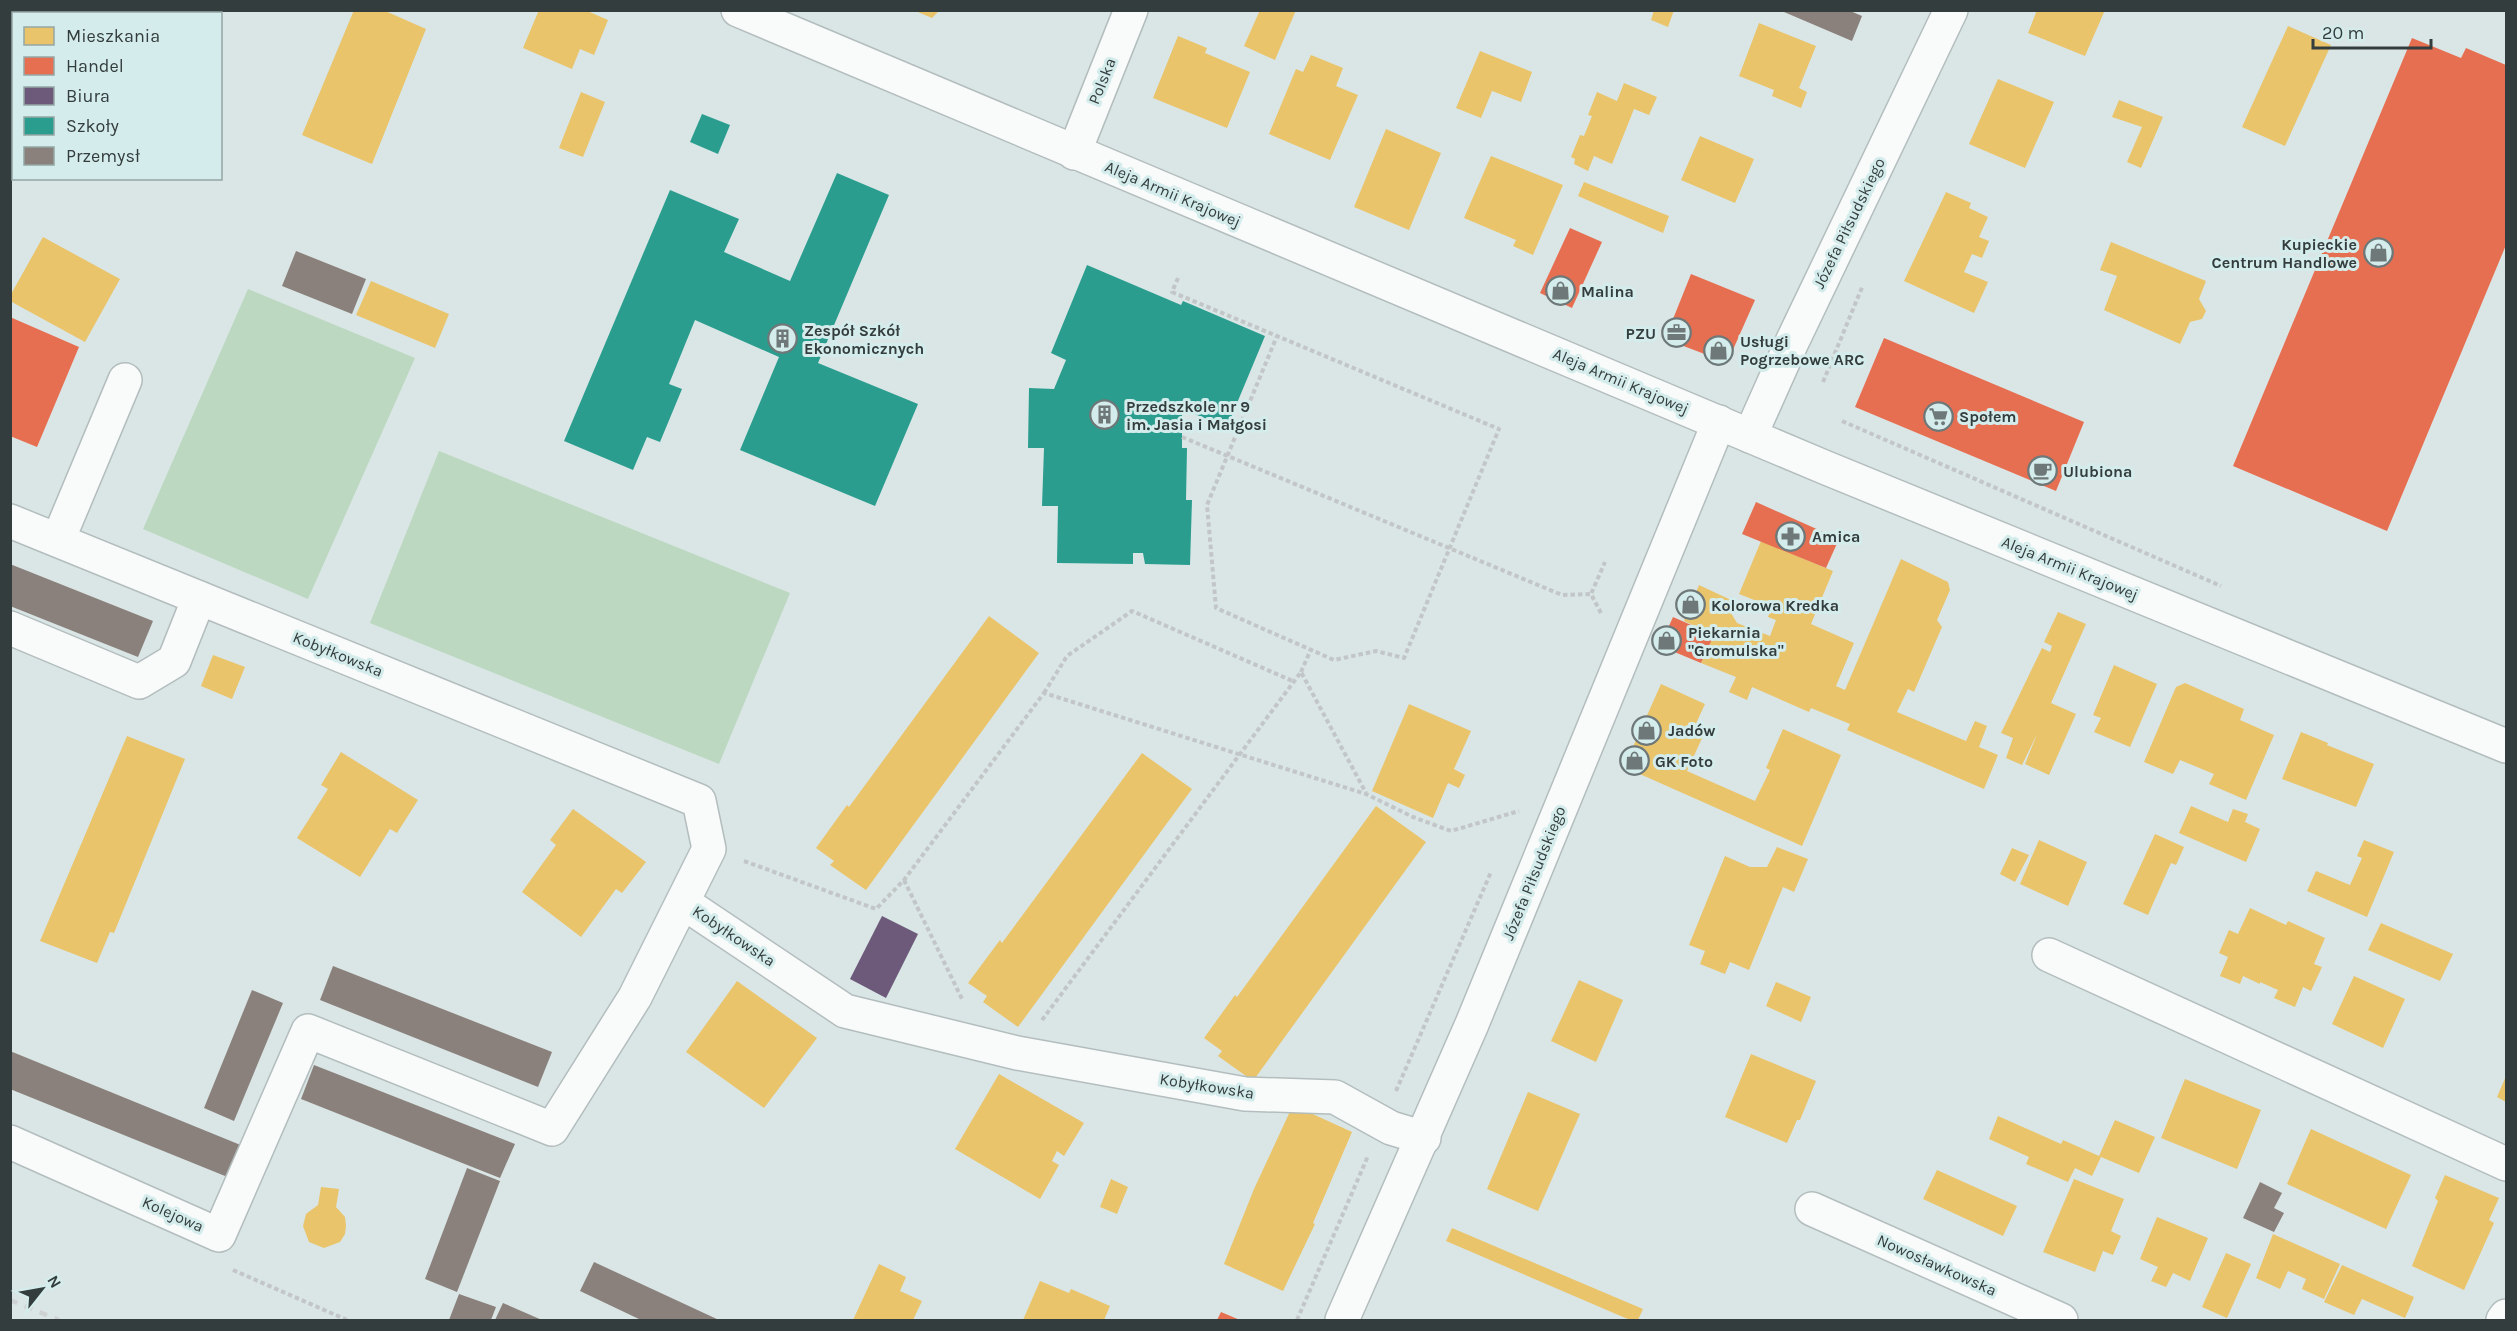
<svg xmlns="http://www.w3.org/2000/svg" width="2517" height="1331" font-family="Karla,sans-serif">
	<style>
		.green { fill: #bcd8c0 }
		.homes { fill: #e9c46a }
		.shops { fill: #e76f51 }
		.offices { fill: #6d597a }
		.schools { fill: #2a9d8f }
		.industry { fill: #8a817c }
		.lines { fill: none; stroke-linecap: round; stroke-linejoin: round }
		.minor-casing { stroke: #b4bdbd; stroke-width: 36 }
		.path { stroke: #c3c6c6; stroke-width: 4; stroke-dasharray: 4.5 3; stroke-linecap: butt }
		.minor { stroke: #f9fbfb; stroke-width: 33 }
		.rail { stroke: #ced2d2; stroke-width: 4.5; stroke-dasharray: 8 8; stroke-linecap: butt }
		.labels { text-anchor: middle; dominant-baseline: central; stroke-width: 6; stroke-linejoin: round; paint-order: stroke }
		.street-label { font-size: 16px; fill: #343d3d; stroke: #d4eceb }
		.poi-label { font-size: 16px; font-weight: bold; fill: #343d3d; stroke: #d4eceb; text-anchor: start }
	</style>
	<rect width="100%" height="100%" fill="#dae6e6"/>
	<g class="green">
		<path d="M248,289L415,358L308,599L143,529Z"/>
		<path d="M439,451L790,593L719,764L370,623Z"/>
	</g>
	<g class="homes">
		<path d="M154,10H217L216,14H152Z"/>
		<path d="M354,10H383L426,29L372,164L302,135Z"/>
		<path d="M539,10H585L608,20L594,55L580,49L572,69L523,48Z"/>
		<path d="M913,10H940L932,18Z"/>
		<path d="M1260,10H1296L1275,60L1244,46Z"/>
		<path d="M1654,10H1674L1668,27L1651,20Z"/>
		<path d="M2037,10H2105L2085,56L2028,33Z"/>
		<path d="M1759,23L1816,46L1799,88L1807,92L1801,108L1772,96L1774,90L1739,76Z"/>
		<path d="M2288,26L2331,45L2285,146L2242,127Z"/>
		<path d="M1178,36L1207,48L1205,53L1250,72L1227,128L1153,98Z"/>
		<path d="M1480,51L1532,72L1521,102L1492,91L1481,118L1456,108Z"/>
		<path d="M1311,55L1343,68L1336,86L1358,95L1330,160L1269,134L1296,69L1303,72Z"/>
		<path d="M1998,79L2054,102L2025,168L1969,144Z"/>
		<path d="M1624,83L1657,97L1649,115L1634,109L1612,164L1594,156L1588,171L1574,164L1575,159L1571,157L1580,135L1584,136L1592,116L1588,115L1597,92L1617,101Z"/>
		<path d="M581,92L605,102L583,157L559,148Z"/>
		<path d="M2119,100L2163,117L2141,168L2127,162L2142,127L2112,117Z"/>
		<path d="M1386,129L1441,153L1409,230L1354,207Z"/>
		<path d="M1700,136L1754,159L1735,203L1681,180Z"/>
		<path d="M1491,156L1563,185L1533,255L1513,246L1516,240L1464,218Z"/>
		<path d="M1584,182L1669,216L1663,233L1578,196Z"/>
		<path d="M1946,192L1971,203L1969,208L1988,217L1979,237L1989,241L1982,258L1972,254L1964,272L1988,282L1974,313L1904,281Z"/>
		<path d="M43,237L120,279L85,342L10,301V296Z"/>
		<path d="M2111,242L2206,281L2199,299L2206,311L2202,319L2190,322L2180,344L2104,310L2117,276L2100,270Z"/>
		<path d="M371,281L449,314L435,348L356,315Z"/>
		<path d="M1761,541L1833,571L1811,624L1854,643L1836,686L1845,690L1901,559L1948,582L1950,590L1937,620L1942,627L1914,692L1908,689L1897,712L1966,741L1975,721L1987,726L1979,747L1998,755L1984,789L1847,730L1850,724L1811,708L1809,712L1752,687L1747,700L1729,692L1736,677L1701,663L1714,635L1684,621L1699,585L1731,600L1728,608L1737,623L1770,636L1776,620L1768,617L1772,607L1739,594Z"/>
		<path d="M2058,612L2086,624L2051,703L2076,714L2049,775L2025,764L2037,734L2022,765L2006,758L2013,738L2001,733L2042,648L2050,652L2052,646L2044,642Z"/>
		<path d="M989,616L1039,653L866,890L830,865L834,861L816,848L847,805L849,807Z"/>
		<path d="M213,655L245,667L232,699L201,686Z"/>
		<path d="M2114,665L2157,684L2130,747L2094,732L2101,718L2093,715Z"/>
		<path d="M2185,683L2244,709L2240,720L2274,735L2246,800L2209,784L2214,774L2180,760L2173,774L2144,762L2176,687Z"/>
		<path d="M1661,684L1705,704L1693,730L1704,734L1687,771L1755,801L1770,770L1766,768L1783,729L1841,755L1802,846L1624,767Z"/>
		<path d="M1409,704L1471,731L1454,769L1465,775L1459,788L1448,783L1433,818L1372,791Z"/>
		<path d="M2301,732L2328,743L2327,745L2374,764L2356,807L2282,779Z"/>
		<path d="M127,736L185,759L114,933L110,932L97,963L40,941Z"/>
		<path d="M341,752L418,800L397,833L390,829L360,877L297,838L328,789L321,785Z"/>
		<path d="M1142,753L1192,789L1018,1027L983,1002L987,996L968,983L1000,940L1002,943Z"/>
		<path d="M1376,806L1426,842L1253,1081L1218,1056L1222,1051L1204,1038L1235,995L1237,997Z"/>
		<path d="M2191,806L2228,822L2233,809L2248,814L2245,822L2260,829L2246,862L2179,833Z"/>
		<path d="M573,809L646,862L622,893L616,889L581,937L522,892L556,845L550,840Z"/>
		<path d="M2155,834L2184,847L2176,865L2171,863L2148,915L2123,904Z"/>
		<path d="M2039,840L2087,862L2068,906L2020,884Z"/>
		<path d="M2364,840L2394,852L2367,917L2307,891L2316,871L2350,885L2362,858L2357,856Z"/>
		<path d="M1777,847L1808,859L1794,892L1783,887L1749,970L1730,962L1725,974L1700,964L1705,951L1689,945L1725,856L1750,867H1767Z"/>
		<path d="M2012,848L2029,855L2015,882L2000,874Z"/>
		<path d="M2250,908L2286,925L2288,921L2325,938L2314,964L2322,967L2311,991L2303,987L2295,1007L2274,998L2278,990L2260,982V984L2243,976L2240,984L2220,976L2228,957L2219,953L2229,930L2238,934Z"/>
		<path d="M2381,923L2453,954L2440,981L2368,950Z"/>
		<path d="M2354,976L2405,999L2383,1048L2332,1024Z"/>
		<path d="M1579,980L1623,1000L1596,1062L1551,1041Z"/>
		<path d="M737,981L817,1038L764,1108L686,1052Z"/>
		<path d="M1776,982L1811,997L1801,1022L1766,1006Z"/>
		<path d="M1751,1054L1816,1081L1800,1120H1797L1787,1143L1725,1117Z"/>
		<path d="M999,1074L1084,1123L1064,1156L1057,1151L1052,1161L1059,1165L1040,1199L955,1149Z"/>
		<path d="M2506,1076V1102L2497,1097Z"/>
		<path d="M2185,1079L2261,1110L2237,1169L2161,1138Z"/>
		<path d="M1528,1092L1580,1114L1538,1211L1487,1189Z"/>
		<path d="M1293,1105L1352,1132L1313,1223L1315,1224L1283,1291L1224,1264L1254,1189Z"/>
		<path d="M1998,1116L2061,1144L2063,1140L2099,1156L2115,1120L2155,1137L2139,1173L2101,1157L2092,1176L2075,1168L2068,1182L2026,1164L2029,1157L1989,1139Z"/>
		<path d="M2311,1129L2411,1175L2386,1229L2287,1184Z"/>
		<path d="M1937,1170L2017,1206L2003,1236L1923,1199Z"/>
		<path d="M2445,1175L2499,1198L2489,1220L2494,1223L2464,1290L2412,1266L2438,1201L2435,1198Z"/>
		<path d="M1111,1179L1128,1187L1117,1214L1100,1207Z"/>
		<path d="M2074,1179L2124,1199L2111,1231L2121,1236L2113,1255L2103,1251L2095,1272L2043,1252Z"/>
		<path d="M321,1187L339,1189L336,1207L345,1217L346,1226L345,1234L340,1242L324,1248L309,1242L303,1226L306,1214L318,1205Z"/>
		<path d="M2157,1217L2208,1238L2190,1281L2173,1273L2166,1287L2151,1281L2158,1267L2140,1259Z"/>
		<path d="M1452,1228L1643,1309L1638,1320H1630L1446,1241Z"/>
		<path d="M2273,1234L2340,1264L2324,1299L2302,1289L2306,1279L2288,1271L2280,1289L2256,1278Z"/>
		<path d="M2226,1253L2251,1264L2227,1318L2202,1307Z"/>
		<path d="M879,1264L906,1277L900,1291L922,1301L913,1320H853Z"/>
		<path d="M2342,1265L2414,1297L2405,1318L2362,1299L2354,1315L2324,1302Z"/>
		<path d="M1040,1281L1069,1293L1071,1289L1110,1306L1104,1320H1023Z"/>
	</g>
	<g class="shops">
		<path d="M2412,38L2461,58L2466,48L2506,65V245L2387,531L2233,466Z"/>
		<path d="M1570,228L1602,242L1572,308L1540,293Z"/>
		<path d="M1691,274L1755,300L1728,361H1723L1665,339Z"/>
		<path d="M10,317L79,347L37,447L10,436Z"/>
		<path d="M1884,338L2084,422L2056,491L1855,407Z"/>
		<path d="M1756,502L1839,539L1826,568L1742,534Z"/>
		<path d="M1673,617L1714,635L1701,663L1660,646Z"/>
		<path d="M1221,1312L1240,1320H1217Z"/>
	</g>
	<path class="offices" d="M882,916L918,934L886,998L850,979Z"/>
	<g class="schools">
		<path d="M702,114L730,125L718,154L690,142Z"/>
		<path d="M837,173L889,195L818,363L918,404L875,506L740,450L779,357L695,320L669,384L682,389L660,442L647,437L633,470L564,441L670,190L739,219L724,252L790,281Z"/>
		<path d="M1087,265L1181,305L1183,301L1265,336L1227,427L1182,409V448H1187L1186,500H1192L1190,565L1145,564L1143,553H1133V564L1057,563L1058,506H1042L1044,448H1028L1029,388L1054,389L1066,360L1051,353Z"/>
	</g>
	<g class="industry">
		<path d="M1785,10H1848L1862,16L1852,41L1784,12Z"/>
		<path d="M296,251L366,279L352,314L282,286Z"/>
		<path d="M10,564L153,621L138,657L10,606Z"/>
		<path d="M333,966L552,1052L538,1087L320,1000Z"/>
		<path d="M252,990L283,1003L234,1121L204,1108Z"/>
		<path d="M10,1051L243,1146L230,1178L10,1089Z"/>
		<path d="M314,1065L515,1144L500,1178L301,1099Z"/>
		<path d="M467,1168L500,1181L457,1292L425,1279Z"/>
		<path d="M2260,1182L2282,1193L2274,1208L2284,1213L2274,1232L2243,1218Z"/>
		<path d="M594,1262L719,1320H641L580,1291Z"/>
		<path d="M459,1294L496,1307L491,1320H449Z"/>
		<path d="M503,1303L542,1320H495Z"/>
	</g>
	<g class="lines">
		<defs>
			<g id="minor">
				<path d="M738,10L1824,467L2506,746"/>
				<path d="M1074,153L1131,10"/>
				<path d="M1750,436L1792,342L1951,10"/>
				<path d="M10,521L699,801L709,849L635,997L552,1129L308,1031L219,1235L10,1142"/>
				<path d="M58,540L125,380"/>
				<path d="M10,628L139,682L174,661L199,598"/>
				<path d="M684,903L845,1011L1017,1053L1245,1094L1335,1097L1391,1128L1424,1138"/>
				<path d="M2049,955L2506,1164"/>
				<path d="M1812,1209L2061,1320"/>
				<path d="M1342,1320L1472,1024L1719,422"/>
				<path d="M2503,1320L2506,1316"/>
			</g>
		</defs>
		<use href="#minor" class="minor-casing"/>
		<g class="path">
			<path d="M1178,278L1172,292L1499,429L1404,658L1376,651L1334,660L1216,608L1207,505L1277,336"/>
			<path d="M1823,382L1863,285"/>
			<path d="M1842,421L2221,586"/>
			<path d="M1182,437L1562,595L1591,594"/>
			<path d="M1601,613L1591,594L1605,562"/>
			<path d="M1301,672L1311,649"/>
			<path d="M1044,693L1067,656L1132,611L1295,682"/>
			<path d="M744,861L876,909L904,880L1044,693L1366,794L1413,817L1451,831L1519,811"/>
			<path d="M904,880L963,1001"/>
			<path d="M1042,1020L1301,672L1366,793"/>
			<path d="M1396,1091L1491,872"/>
			<path d="M233,1270L347,1320"/>
			<path d="M1297,1320L1368,1156"/>
		</g>
		<use href="#minor" class="minor"/>
		<path class="rail" d="M10,1300L59,1320"/>
	</g>
	<defs>
		<symbol id="shop-ring" viewBox="-11 -11 22 22"><circle r="9.5" fill="#d4eceb" stroke="#6e7878" stroke-width="1.5"/><path d="M-5-2.5h2.3a2.7 3.5 0 0 1 5.4 0H5L5.5 6h-11ZM-1.5-2.5h3a1.5 2.3 0 0 0-3 0Z" fill="#6e7878"/></symbol>
		<symbol id="office-ring" viewBox="-11 -11 22 22"><circle r="9.5" fill="#d4eceb" stroke="#6e7878" stroke-width="1.5"/><path d="M-6-3h4V-5.5h4V-3h4V5H-6ZM-1-4.5V-3h2v-1.5ZM-6 0V1H6V0Z" fill="#6e7878"/></symbol>
		<symbol id="building-ring" viewBox="-11 -11 22 22"><circle r="9.5" fill="#d4eceb" stroke="#6e7878" stroke-width="1.5"/><path d="M-4-6H4V6H1V3H-1V6H-4ZM-2.5-4.3h1.7v1.8h-1.7ZM.8-4.3h1.7v1.8H.8ZM-2.5-1h1.7V.8h-1.7ZM.8-1h1.7V.8H.8Z" fill="#6e7878"/></symbol>
		<symbol id="supermarket-ring" viewBox="-11 -11 22 22"><circle r="9.5" fill="#d4eceb" stroke="#6e7878" stroke-width="1.5"/><path d="M-6-5.5h2.5l.6 2H6L4.5 2H-2.5L-4.4-4H-6ZM-1.5 3.2a1.3 1.3 0 1 0 .1 0ZM3 3.2a1.3 1.3 0 1 0 .1 0Z" fill="#6e7878"/></symbol>
		<symbol id="cafe-ring" viewBox="-11 -11 22 22"><circle r="9.5" fill="#d4eceb" stroke="#6e7878" stroke-width="1.5"/><path d="M-5.5-4.5H6V0H3Q3 3.5 0 3.5H-2.5Q-5.5 3.5-5.5 0ZM3-3.2v2h1.7v-2ZM-6 4.5H4V6H-6Z" fill="#6e7878"/></symbol>
		<symbol id="pharmacy-ring" viewBox="-11 -11 22 22"><circle r="9.5" fill="#d4eceb" stroke="#6e7878" stroke-width="1.5"/><path d="M-2-6h4v4h4v4h-4v4h-4v-4h-4v-4h4Z" fill="#6e7878"/></symbol>
	</defs>
	<g fill-rule="evenodd">
		<use href="#shop-ring" x="2362" y="236" width="33" height="33"/>
		<use href="#shop-ring" x="1544" y="274" width="33" height="33"/>
		<use href="#office-ring" x="1660" y="316" width="33" height="33"/>
		<use href="#building-ring" x="766" y="322" width="33" height="33"/>
		<use href="#shop-ring" x="1702" y="334" width="33" height="33"/>
		<use href="#building-ring" x="1088" y="398" width="33" height="33"/>
		<use href="#supermarket-ring" x="1922" y="400" width="33" height="33"/>
		<use href="#cafe-ring" x="2026" y="454" width="33" height="33"/>
		<use href="#pharmacy-ring" x="1774" y="520" width="33" height="33"/>
		<use href="#shop-ring" x="1674" y="588" width="33" height="33"/>
		<use href="#shop-ring" x="1650" y="624" width="33" height="33"/>
		<use href="#shop-ring" x="1630" y="714" width="33" height="33"/>
		<use href="#shop-ring" x="1618" y="744" width="33" height="33"/>
	</g>
	<g class="labels">
		<g class="street-label">
			<text transform="translate(1102 81) rotate(-68)">Polska</text>
			<text transform="translate(1173 194) rotate(23)">Aleja Armii Krajowej</text>
			<text transform="translate(1849 223) rotate(-64)">Józefa Piłsudskiego</text>
			<text transform="translate(1621 381) rotate(23)">Aleja Armii Krajowej</text>
			<text transform="translate(2070 568) rotate(22)">Aleja Armii Krajowej</text>
			<text transform="translate(338 654) rotate(22)">Kobyłkowska</text>
			<text transform="translate(1534 873) rotate(-68)">Józefa Piłsudskiego</text>
			<text transform="translate(734 936) rotate(34)">Kobyłkowska</text>
			<text transform="translate(1207 1086) rotate(9)">Kobyłkowska</text>
			<text transform="translate(173 1214) rotate(24)">Kolejowa</text>
			<text transform="translate(1937 1265) rotate(24)">Nowosławkowska</text>
		</g>
		<g class="poi-label">
			<text x="2357" y="244" text-anchor="end">Kupieckie<tspan x="2357" dy="18">Centrum Handlowe</tspan></text>
			<text x="1581" y="291">Malina</text>
			<text x="804" y="330">Zespół Szkół<tspan x="804" dy="18">Ekonomicznych</tspan></text>
			<text x="1656" y="333" text-anchor="end">PZU</text>
			<text x="1740" y="341">Usługi<tspan x="1740" dy="18">Pogrzebowe ARC</tspan></text>
			<text x="1126" y="406">Przedszkole nr 9<tspan x="1126" dy="18">im. Jasia i Małgosi</tspan></text>
			<text x="1959" y="416">Społem</text>
			<text x="2063" y="471">Ulubiona</text>
			<text x="1812" y="536">Amica</text>
			<text x="1711" y="605">Kolorowa Kredka</text>
			<text x="1688" y="632">Piekarnia<tspan x="1688" dy="18">"Gromulska"</tspan></text>
			<text x="1668" y="730">Jadów</text>
			<text x="1655" y="761">GK Foto</text>
		</g>
	</g>
	<rect width="2517" height="1331" fill="none" stroke="#343d3d" stroke-width="24"/>
	<rect x="12" y="12" width="210" height="168" fill="#d4eceb" stroke="#94a6a5" stroke-width="1.5"/>
	<rect x="24" y="27" width="30" height="18" fill="#e9c46a" stroke="#94a6a5" stroke-width="1.5"/>
	<text x="66" y="42" font-size="18" fill="#343d3d">Mieszkania</text>
	<rect x="24" y="57" width="30" height="18" fill="#e76f51" stroke="#94a6a5" stroke-width="1.5"/>
	<text x="66" y="72" font-size="18" fill="#343d3d">Handel</text>
	<rect x="24" y="87" width="30" height="18" fill="#6d597a" stroke="#94a6a5" stroke-width="1.5"/>
	<text x="66" y="102" font-size="18" fill="#343d3d">Biura</text>
	<rect x="24" y="117" width="30" height="18" fill="#2a9d8f" stroke="#94a6a5" stroke-width="1.5"/>
	<text x="66" y="132" font-size="18" fill="#343d3d">Szkoły</text>
	<rect x="24" y="147" width="30" height="18" fill="#8a817c" stroke="#94a6a5" stroke-width="1.5"/>
	<text x="66" y="162" font-size="18" fill="#343d3d">Przemysł</text>
	<g transform="translate(42 1289) rotate(59)" stroke="#d4eceb" stroke-width="4.5" paint-order="stroke">
	<path d="M0-4.5L10 22L0 15L-10 22Z" fill="#343d3d"/>
	<text y="-9" font-size="16" font-weight="bold" text-anchor="middle" fill="#343d3d">N</text>
	</g>
	<path d="M2313 39v9h118v-9" fill="none" stroke="#343d3d" stroke-width="3"/>
	<text x="2322" y="39" font-size="18" fill="#343d3d" stroke="#d4eceb" stroke-width="4.5" paint-order="stroke">20 m</text>
</svg>
